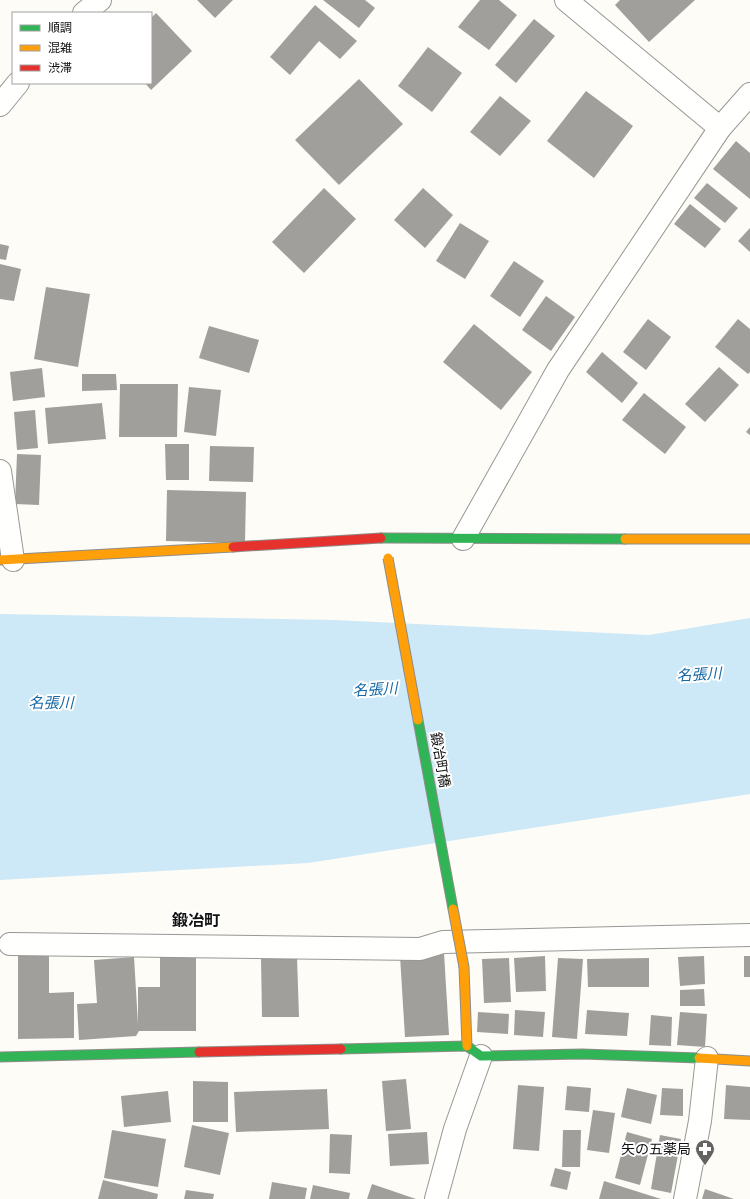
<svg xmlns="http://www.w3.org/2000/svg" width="750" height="1199" font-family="Spectral,'Noto Sans JP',serif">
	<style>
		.water { fill: #cde8f7 }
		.building { fill: #a19f9c }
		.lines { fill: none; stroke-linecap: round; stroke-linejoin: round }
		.street-casing { stroke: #979795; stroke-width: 24 }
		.fast-casing { stroke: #8e8d8b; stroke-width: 11 }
		.slow-casing { stroke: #8e8d8b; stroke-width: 11 }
		.jam-casing { stroke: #8e8d8b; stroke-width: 11 }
		.street { stroke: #fffffe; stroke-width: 22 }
		.fast { stroke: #30b455; stroke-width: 9 }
		.slow { stroke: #ff9f0a; stroke-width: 9 }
		.jam { stroke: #e5322d; stroke-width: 9 }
		.fast-bridge-casing { stroke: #8e8d8b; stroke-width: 11; stroke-linecap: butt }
		.slow-bridge-casing { stroke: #8e8d8b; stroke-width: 11; stroke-linecap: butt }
		.fast-bridge { stroke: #30b455; stroke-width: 9 }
		.slow-bridge { stroke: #ff9f0a; stroke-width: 9 }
		.labels { text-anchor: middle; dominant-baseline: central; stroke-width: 4; stroke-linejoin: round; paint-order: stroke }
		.street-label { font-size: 14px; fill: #111; stroke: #fff }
		.poi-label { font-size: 14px; fill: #111; stroke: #fff; text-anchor: end }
		.water-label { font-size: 15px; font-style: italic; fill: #1768a6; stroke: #fff }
		.quarter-label { font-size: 16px; font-weight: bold; fill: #111; stroke: #fff }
	</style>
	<rect width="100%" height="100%" fill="#fdfcf7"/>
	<path class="water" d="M0,614L334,620L649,635L750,618V794L308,863L0,880Z"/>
	<g class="building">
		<path d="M197,0H233L215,18Z"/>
		<path d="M323,0H365L375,8L359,28Z"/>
		<path d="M480,0H499L517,15L489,50L458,27Z"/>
		<path d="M620,0H695L649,42L615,5Z"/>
		<path d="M315,5L357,41L340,59L319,41L290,75L270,57Z"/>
		<path d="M156,13L192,51L151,90L145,83H151V18Z"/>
		<path d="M534,19L555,36L516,83L495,65Z"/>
		<path d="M428,47L462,73L432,112L398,86Z"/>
		<path d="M359,79L403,124L339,185L295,140Z"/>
		<path d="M586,91L633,126L594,178L547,141Z"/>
		<path d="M500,96L531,121L500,156L470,132Z"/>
		<path d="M736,141L750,153V199L713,169Z"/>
		<path d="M707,183L738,208L725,223L694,198Z"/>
		<path d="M324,188L356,219L304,273L272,242Z"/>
		<path d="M423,188L453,215L425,248L394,220Z"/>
		<path d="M690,204L721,229L705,248L674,224Z"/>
		<path d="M460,223L489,241L465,279L436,261Z"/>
		<path d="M750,228V252L738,241Z"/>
		<path d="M0,244L9,246L6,260L0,259Z"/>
		<path d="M514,261L544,281L520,317L490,296Z"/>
		<path d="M0,264L21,269L14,301L0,299Z"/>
		<path d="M46,287L90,294L78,367L34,359Z"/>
		<path d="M546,296L575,317L551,351L522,330Z"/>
		<path d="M648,319L671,337L646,370L623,352Z"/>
		<path d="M738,319L750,329V372L748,374L715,347Z"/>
		<path d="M474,324L532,372L501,410L443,362Z"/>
		<path d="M209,326L259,340L249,373L199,358Z"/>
		<path d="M602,352L638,383L622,403L586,372Z"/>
		<path d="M719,367L739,385L705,422L685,404Z"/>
		<path d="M42,368L45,397L13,401L10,372Z"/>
		<path d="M82,374H116L117,390L82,391Z"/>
		<path d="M120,384H178L177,437H119Z"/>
		<path d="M189,387L221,390L216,436L184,432Z"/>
		<path d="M644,393L686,427L665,454L622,420Z"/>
		<path d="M102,403L106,439L48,444L45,408Z"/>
		<path d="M35,410L38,448L17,450L14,412Z"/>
		<path d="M750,427V435L746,432Z"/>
		<path d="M165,444H189V480H166Z"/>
		<path d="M210,446L254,447L253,482L209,481Z"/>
		<path d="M17,454L41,455L39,505L15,504Z"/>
		<path d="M167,490L246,492L245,543L166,541Z"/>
		<path d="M18,948H49V993L74,992V1038L18,1039Z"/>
		<path d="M196,952V1031H139L136,1036L79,1040L77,1004L97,1003L94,960L134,957L138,1024V987H160V953Z"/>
		<path d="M444,953L449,1035L405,1037L400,956Z"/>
		<path d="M545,956L546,991L516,992L514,958Z"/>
		<path d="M704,956L705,984L680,986L678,957Z"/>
		<rect x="744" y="956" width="6" height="21"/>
		<path d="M261,957H297L299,1017H262Z"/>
		<path d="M509,958L511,1002L484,1003L482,959Z"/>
		<path d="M558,958L583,959L577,1039L552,1037Z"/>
		<path d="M649,958V987H588L587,959Z"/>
		<path d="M704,989L705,1006H680V990Z"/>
		<path d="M515,1010L545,1012L543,1037L514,1035Z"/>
		<path d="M587,1010L629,1013L627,1036L585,1034Z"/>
		<path d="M478,1012L509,1014L508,1034L477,1032Z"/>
		<path d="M680,1012L707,1014L705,1047L677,1045Z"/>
		<path d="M651,1015L672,1017L671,1046L649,1045Z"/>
		<path d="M406,1079L411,1129L386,1131L382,1081Z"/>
		<path d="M193,1081L228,1082V1122H193Z"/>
		<path d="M518,1085L544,1087L539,1151L513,1149Z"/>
		<path d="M726,1085L750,1087V1120L724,1119Z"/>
		<path d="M567,1086L591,1088L589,1112L565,1110Z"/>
		<path d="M627,1088L657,1095L651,1124L621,1117Z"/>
		<path d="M662,1088L683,1089V1116L660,1115Z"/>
		<path d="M327,1089L329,1129L236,1132L234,1092Z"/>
		<path d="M168,1091L171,1122L124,1127L121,1096Z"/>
		<path d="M593,1110L615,1113L609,1153L587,1150Z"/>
		<path d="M192,1125L229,1133L220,1175L184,1167Z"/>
		<path d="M112,1130L166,1139L158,1187L104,1178Z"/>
		<path d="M563,1130H581L580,1167H562Z"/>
		<path d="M427,1132L429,1164L390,1166L388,1134Z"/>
		<path d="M627,1132L652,1139L640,1185L615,1178Z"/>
		<path d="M330,1134L352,1135L350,1174L329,1173Z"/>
		<path d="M660,1135L681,1139L671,1193L651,1189Z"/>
		<path d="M555,1168L571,1172L567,1190L550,1186Z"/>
		<path d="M103,1180L158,1194L157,1199H98Z"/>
		<path d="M604,1181L661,1199H599Z"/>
		<path d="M272,1182L307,1188L305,1199H269Z"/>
		<path d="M372,1184L416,1199H367Z"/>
		<path d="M313,1185L350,1193L349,1199H310Z"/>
		<path d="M705,1189L734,1199H702Z"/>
		<path d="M186,1190L214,1194L213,1199H184Z"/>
	</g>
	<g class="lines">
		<defs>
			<g id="street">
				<path d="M566,0L720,128"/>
				<path d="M84,13L100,0"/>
				<path d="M0,105L18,83"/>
				<path d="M0,471L13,560"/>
				<path d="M463,539L558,370L720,128L750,94"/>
				<path d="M10,944L420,949L443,942L750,935"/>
				<path d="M436,1199L455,1129L481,1056"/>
				<path d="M685,1199L700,1121L707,1058"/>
			</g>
			<g id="fast">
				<path d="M381,538L625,539"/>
				<path d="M341,1049L467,1046L481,1056L582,1054L699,1058"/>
				<path d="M0,1057L199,1052"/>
			</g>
			<g id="slow">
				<path d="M625,539H750"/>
				<path d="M0,560L233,547"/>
				<path d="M464,967L467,1046"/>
				<path d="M699,1058L750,1061"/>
			</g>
			<g id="jam">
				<path d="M233,547L381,538"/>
				<path d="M199,1052L341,1049"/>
			</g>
		</defs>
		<use href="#street" class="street-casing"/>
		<use href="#fast" class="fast-casing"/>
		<use href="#slow" class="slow-casing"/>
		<use href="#jam" class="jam-casing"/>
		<use href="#street" class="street"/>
		<use href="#fast" class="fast"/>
		<use href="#slow" class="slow"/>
		<use href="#jam" class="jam"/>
		<defs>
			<path id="fast-bridge" d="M418,720L453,909"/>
			<g id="slow-bridge">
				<path d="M388,558L418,720"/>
				<path d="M453,909L464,967"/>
			</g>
		</defs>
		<use href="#fast-bridge" class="fast-bridge-casing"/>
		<use href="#slow-bridge" class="slow-bridge-casing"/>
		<use href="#fast-bridge" class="fast-bridge"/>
		<use href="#slow-bridge" class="slow-bridge"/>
	</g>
	<defs>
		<symbol id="pharmacy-pin" viewBox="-11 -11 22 30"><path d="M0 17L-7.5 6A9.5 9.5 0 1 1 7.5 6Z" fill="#646362" stroke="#fff"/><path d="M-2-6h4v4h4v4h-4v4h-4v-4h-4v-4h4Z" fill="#fff"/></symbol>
	</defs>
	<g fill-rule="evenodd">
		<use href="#pharmacy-pin" x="694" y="1138" width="22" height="30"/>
	</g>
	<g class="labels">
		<g class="street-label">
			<text transform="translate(440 760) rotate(80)">鍛冶町橋</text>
		</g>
		<g class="poi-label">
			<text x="691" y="1149">矢の五薬局</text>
		</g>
		<g class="water-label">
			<text transform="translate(699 675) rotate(-3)">名張川</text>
			<text transform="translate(375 690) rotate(-3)">名張川</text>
			<text x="51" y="703">名張川</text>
		</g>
		<g class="quarter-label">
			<text x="196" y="921">鍛冶町</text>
		</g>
	</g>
	<rect x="12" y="12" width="140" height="72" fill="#ffffff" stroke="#a0a0a0"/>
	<rect x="20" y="25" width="20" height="6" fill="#30b455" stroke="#a0a0a0"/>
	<text x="48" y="32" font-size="12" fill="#111111">順調</text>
	<rect x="20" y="45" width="20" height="6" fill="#ff9f0a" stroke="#a0a0a0"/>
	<text x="48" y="52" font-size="12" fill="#111111">混雑</text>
	<rect x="20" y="65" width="20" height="6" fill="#e5322d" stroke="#a0a0a0"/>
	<text x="48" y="72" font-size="12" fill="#111111">渋滞</text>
</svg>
